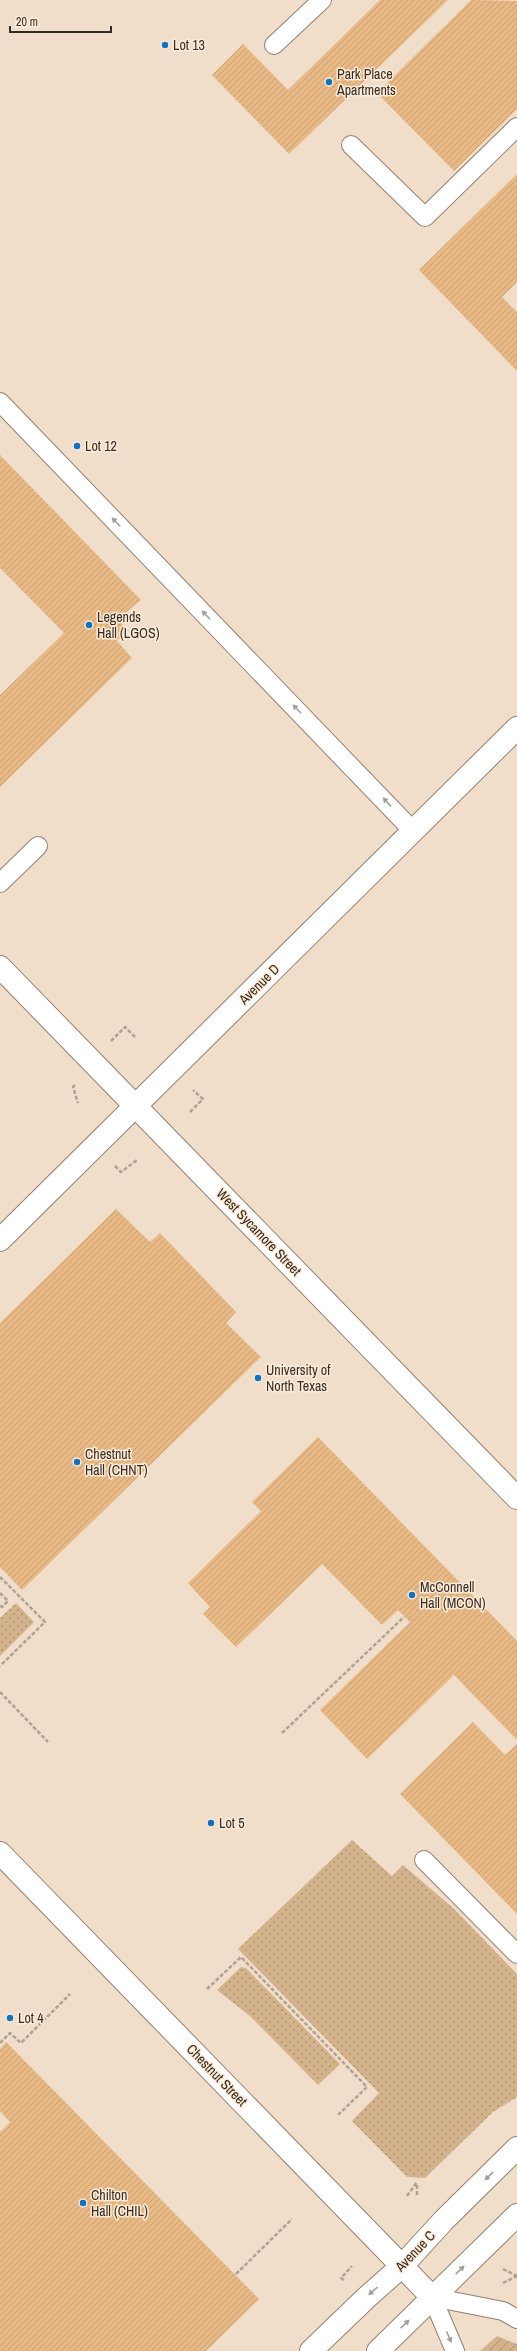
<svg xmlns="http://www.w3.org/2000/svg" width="517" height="2351" font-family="'Archivo Narrow',sans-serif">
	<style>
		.grass { fill: url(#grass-dots) }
		.garden { fill: url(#garden-furrows) }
		.building { fill: url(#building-hatch) }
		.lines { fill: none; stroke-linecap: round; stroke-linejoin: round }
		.service-casing { stroke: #92816f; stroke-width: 20 }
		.minor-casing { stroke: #92816f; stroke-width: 24 }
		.tertiary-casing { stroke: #92816f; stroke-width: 24 }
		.path { stroke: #b0a192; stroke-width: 2.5; stroke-dasharray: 4 2; stroke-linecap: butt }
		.service { stroke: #fff; stroke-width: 18 }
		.minor { stroke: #fff; stroke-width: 22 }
		.tertiary { stroke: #fff; stroke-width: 22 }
		.oneway { fill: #a3a09c }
		.poi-dot { fill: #0f72be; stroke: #feebd7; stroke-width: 1.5 }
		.labels { text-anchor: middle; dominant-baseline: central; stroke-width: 3; stroke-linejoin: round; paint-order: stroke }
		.poi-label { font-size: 14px; fill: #332c24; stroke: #feebd7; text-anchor: start }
		.street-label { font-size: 14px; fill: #332c24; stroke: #feebd7 }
	</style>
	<defs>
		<pattern id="grass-dots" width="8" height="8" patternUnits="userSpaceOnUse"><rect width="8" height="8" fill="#d4b28c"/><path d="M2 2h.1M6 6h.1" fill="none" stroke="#ad9172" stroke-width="1.8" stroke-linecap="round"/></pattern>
		<pattern id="garden-furrows" width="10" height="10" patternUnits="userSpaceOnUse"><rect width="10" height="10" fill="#d4b28c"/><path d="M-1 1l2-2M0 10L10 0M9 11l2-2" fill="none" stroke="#ad9172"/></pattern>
		<pattern id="building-hatch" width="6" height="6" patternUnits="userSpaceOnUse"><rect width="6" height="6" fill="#e8b985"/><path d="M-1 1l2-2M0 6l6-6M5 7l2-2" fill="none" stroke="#c79f73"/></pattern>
	</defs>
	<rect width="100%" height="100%" fill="#f1deca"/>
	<g class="grass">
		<path d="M16,1603L34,1622L0,1656V1618Z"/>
		<path d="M352,1840L392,1876L403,1865L453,1908L517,1974V2097L493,2112L425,2178L407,2177L352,2121L379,2093L238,1949Z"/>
		<path d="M241,1967L246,1968L340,2064L318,2085L250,2016L217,1990Z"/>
	</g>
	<path class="garden" d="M497,2336L517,2344V2351H480Z"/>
	<g class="building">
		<path d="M380,0H448L289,154L212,75L243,44L288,90Z"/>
		<path d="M471,0L517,1V109L454,171L377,93Z"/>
		<path d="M517,174V282L502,297L517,312V371L419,270Z"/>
		<path d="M0,455L141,600L118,619L128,630L117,641L132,658L0,787V695L64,633L0,568Z"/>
		<path d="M116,1209L150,1242L160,1233L236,1312L226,1323L261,1357L22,1590L0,1567V1323Z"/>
		<path d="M318,1437L517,1641V1740L454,1675L367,1759L320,1710L410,1622L398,1610L382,1625L322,1564L236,1647L203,1614L210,1607L188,1583L261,1511L252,1502Z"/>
		<path d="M473,1722L505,1755L517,1744V1914L400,1794Z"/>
		<path d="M6,2042L259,2299L206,2351H0V2132L10,2122L0,2111V2049Z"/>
	</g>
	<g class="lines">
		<defs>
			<g id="service">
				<path d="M274,45L322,0"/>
				<path d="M351,145L425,217L517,127"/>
				<path d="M0,402L413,831"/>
				<path d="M0,883L38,846"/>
				<path d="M424,1860L517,1954"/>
				<path d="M432,2297L503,2311L517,2319"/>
				<path d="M432,2297L455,2351"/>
			</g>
			<g id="minor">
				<path d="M0,967L517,1498"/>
				<path d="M0,1240L517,728"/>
				<path d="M0,1853L432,2297"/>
			</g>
			<g id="tertiary">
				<path d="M311,2351L366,2298L402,2266L444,2220L517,2148"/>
				<path d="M378,2351L517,2215"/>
			</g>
		</defs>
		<use href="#service" class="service-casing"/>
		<use href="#minor" class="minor-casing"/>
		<use href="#tertiary" class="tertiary-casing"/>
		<g class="path">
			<path d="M111,1041L125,1027L136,1038"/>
			<path d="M75,1085L73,1087L78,1103"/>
			<path d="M190,1112L203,1099L193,1090"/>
			<path d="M115,1166L121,1172L137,1160"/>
			<path d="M0,1577L45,1622L0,1666"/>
			<path d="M0,1593L8,1601L2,1607L0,1605"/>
			<path d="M0,1692L48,1742"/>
			<path d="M282,1733L404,1617"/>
			<path d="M207,1989L241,1957L367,2087L338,2115"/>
			<path d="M0,2043L10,2033L21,2043L70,1994"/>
			<path d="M417,2195V2183"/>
			<path d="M407,2196L417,2182"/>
			<path d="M503,2269L517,2276"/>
			<path d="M236,2274L292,2219"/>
			<path d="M344,2280L341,2278L352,2266"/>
			<path d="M503,2283L517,2276"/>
		</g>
		<use href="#service" class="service"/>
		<use href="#minor" class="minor"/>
		<use href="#tertiary" class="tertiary"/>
	</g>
	<defs><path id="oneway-solid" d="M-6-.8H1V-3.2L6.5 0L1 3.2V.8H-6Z"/></defs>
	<g class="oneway">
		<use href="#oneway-solid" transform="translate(116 522) rotate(-134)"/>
		<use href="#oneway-solid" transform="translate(206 615) rotate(-134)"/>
		<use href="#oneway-solid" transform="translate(297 709) rotate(-134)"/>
		<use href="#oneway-solid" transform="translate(387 802) rotate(-133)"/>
		<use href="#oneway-solid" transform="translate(489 2176) rotate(136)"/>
		<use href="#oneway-solid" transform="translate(460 2270) rotate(-44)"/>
		<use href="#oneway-solid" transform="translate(373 2291) rotate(139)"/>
		<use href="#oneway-solid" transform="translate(405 2324) rotate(-44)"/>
		<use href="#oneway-solid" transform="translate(449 2337) rotate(67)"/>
	</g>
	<g class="poi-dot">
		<circle cx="165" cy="45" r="4"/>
		<circle cx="329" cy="82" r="4"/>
		<circle cx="77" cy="446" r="4"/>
		<circle cx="89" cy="625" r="4"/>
		<circle cx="258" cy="1378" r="4"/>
		<circle cx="77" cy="1462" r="4"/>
		<circle cx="412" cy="1595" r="4"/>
		<circle cx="211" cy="1823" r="4"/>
		<circle cx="10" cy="2018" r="4"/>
		<circle cx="83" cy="2203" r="4"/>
	</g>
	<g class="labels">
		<g class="poi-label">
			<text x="173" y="45">Lot 13</text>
			<text x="337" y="74">Park Place<tspan x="337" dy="16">Apartments</tspan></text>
			<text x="85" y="446">Lot 12</text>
			<text x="97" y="617">Legends<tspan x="97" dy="16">Hall (LGOS)</tspan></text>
			<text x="266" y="1370">University of<tspan x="266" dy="16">North Texas</tspan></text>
			<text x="85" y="1454">Chestnut<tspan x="85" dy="16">Hall (CHNT)</tspan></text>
			<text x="420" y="1587">McConnell<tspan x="420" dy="16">Hall (MCON)</tspan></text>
			<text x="219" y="1823">Lot 5</text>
			<text x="18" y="2018">Lot 4</text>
			<text x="91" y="2195">Chilton<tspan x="91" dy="16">Hall (CHIL)</tspan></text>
		</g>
		<g class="street-label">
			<text transform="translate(259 984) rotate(-45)">Avenue D</text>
			<text transform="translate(259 1232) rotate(46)">West Sycamore Street</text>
			<text transform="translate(217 2075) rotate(46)">Chestnut Street</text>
			<text transform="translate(415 2251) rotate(-46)">Avenue C</text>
		</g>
	</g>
	<path d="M10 26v6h101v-6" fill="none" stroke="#332c24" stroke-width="2"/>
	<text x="16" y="26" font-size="12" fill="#332c24" stroke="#feebd7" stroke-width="3" paint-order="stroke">20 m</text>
</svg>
